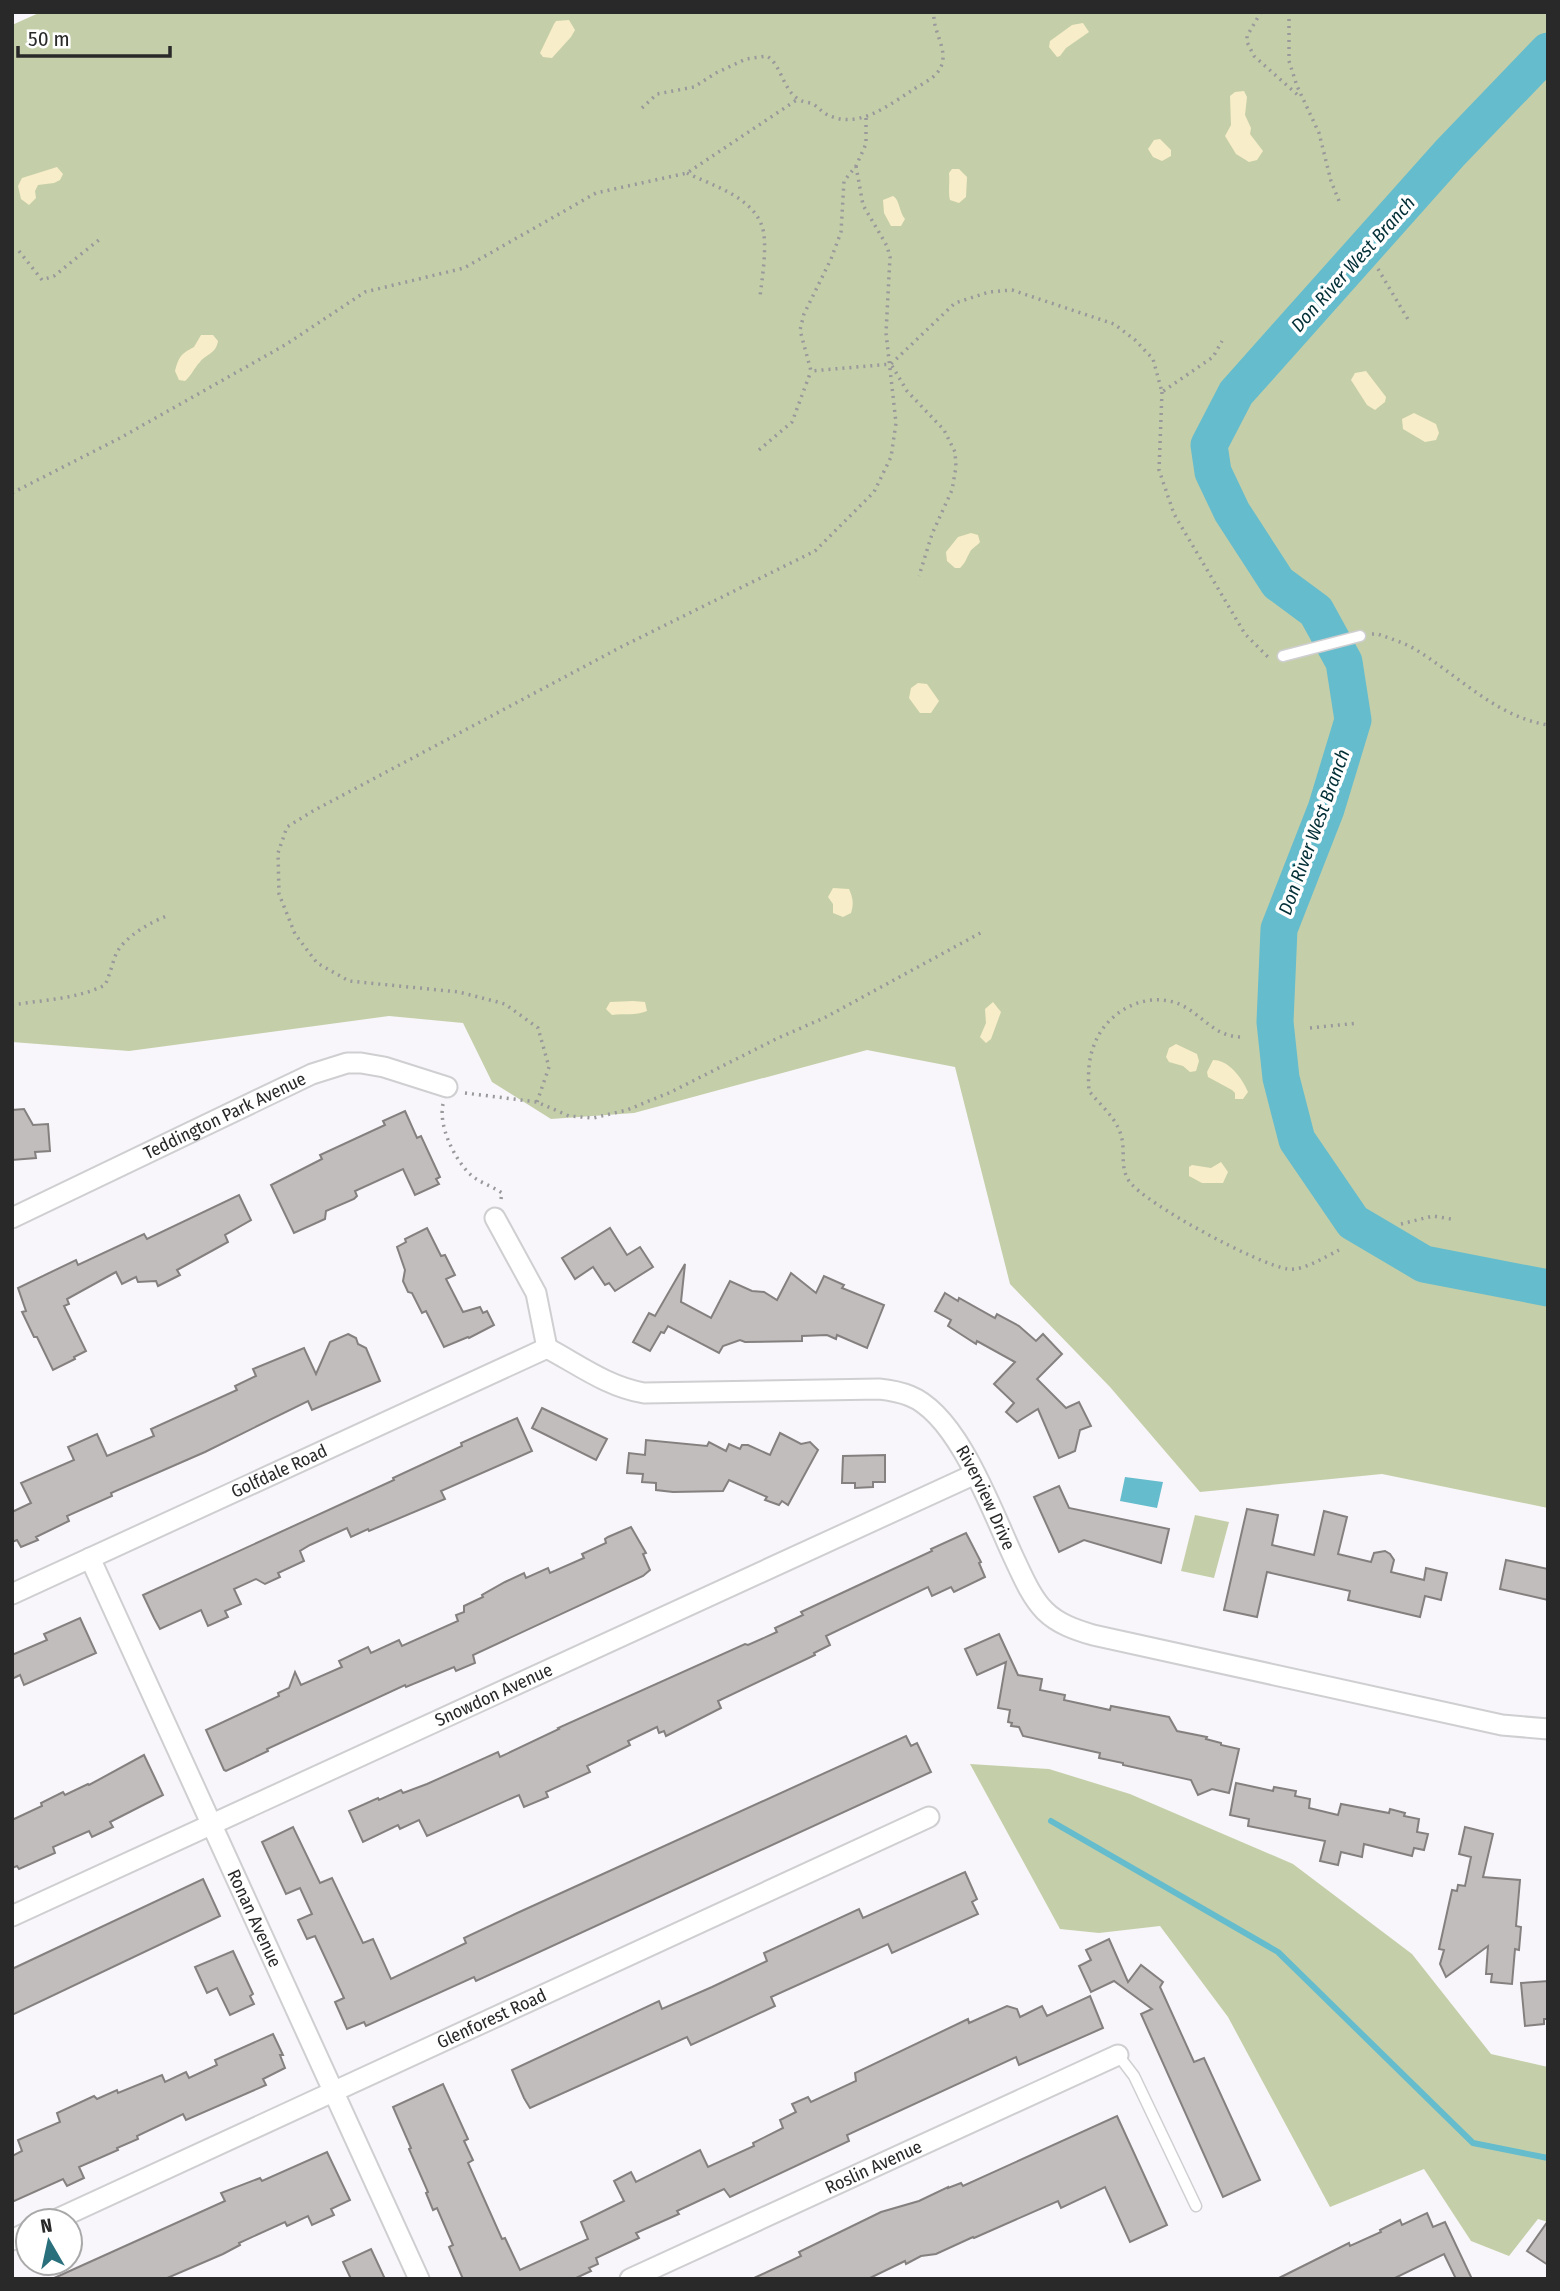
<svg xmlns="http://www.w3.org/2000/svg" width="1560" height="2291" font-family="'Fira Sans Condensed',sans-serif">
	<style>
		.green { fill: #c4cfa9 }
		.sand { fill: #f7edc8 }
		.water { fill: #65bccd }
		.lines { fill: none; stroke-linecap: round; stroke-linejoin: round }
		.stream { stroke: #65bccd; stroke-width: 6 }
		.river { stroke: #65bccd; stroke-width: 37 }
		.building { fill: #c1bdbc; stroke: #84807f; stroke-width: 2 }
		.service-casing { stroke: #cfced1; stroke-width: 13 }
		.minor-casing { stroke: #cfced1; stroke-width: 23 }
		.path { stroke: #99989b; stroke-width: 3.5; stroke-dasharray: 2 5; stroke-linecap: butt }
		.service { stroke: #fff; stroke-width: 10 }
		.minor { stroke: #fff; stroke-width: 19 }
		.labels { text-anchor: middle; dominant-baseline: central; stroke-width: 7; stroke-linejoin: round; paint-order: stroke }
		.street-label { font-size: 18px; fill: #29292a; stroke: #fff }
		.water-label { font-size: 19px; font-style: italic; fill: #032f37; stroke: #fff }
	</style>
	<rect width="100%" height="100%" fill="#f8f6fa"/>
	<g class="green">
		<path d="M41,12H1548V1508L1382,1474L1200,1492L1110,1387L1010,1284L955,1067L867,1050L634,1113L551,1119L492,1082L463,1023L389,1016L129,1051L12,1042V25Z"/>
		<path d="M1195,1515L1229,1522L1214,1578L1181,1571Z"/>
		<path d="M970,1764L1049,1769L1130,1794L1293,1864L1412,1954L1491,2054L1548,2067V2222L1538,2219L1509,2256L1471,2241L1424,2169L1330,2207L1228,2017L1160,1926L1099,1933L1060,1929Z"/>
	</g>
	<g class="sand">
		<path d="M569,20L575,30L571,37L552,58L543,57L540,53L554,24L556,21Z"/>
		<path d="M1083,23L1089,32L1066,48L1060,56L1057,57L1049,47L1050,41L1072,25Z"/>
		<path d="M1244,91L1247,97L1245,115L1251,128L1250,134L1263,151L1257,160L1249,162L1236,154L1225,136L1231,125L1230,96L1235,92Z"/>
		<path d="M1160,139L1171,150V156L1162,161L1153,157L1148,149L1154,140Z"/>
		<path d="M57,167L63,174L60,180L54,183L38,185L35,191L36,198L29,205L21,199L18,186L22,178Z"/>
		<path d="M952,169H959L967,177L966,197L959,203L950,200C948,192 950,182 949,173Z"/>
		<path d="M893,196C900,200 899,212 905,219L901,226H891L884,213L883,200Z"/>
		<path d="M201,335H213L218,341C216,354 206,354 200,362C194,368 192,375 185,381L179,380L175,371C179,356 181,354 194,347Z"/>
		<path d="M1366,371L1386,397L1385,402L1375,410L1367,405L1351,380L1355,373Z"/>
		<path d="M1414,413L1436,424L1439,433L1436,440L1425,442L1403,429L1402,419Z"/>
		<path d="M971,533L978,535L980,542C977,546 972,548 970,552C966,559 966,562 960,568H955L947,561L946,552L958,537Z"/>
		<path d="M918,683L927,684L939,701L931,713H920L909,698L911,688Z"/>
		<path d="M833,888L849,889C853,898 854,904 851,913L843,917L833,913V904L828,897Z"/>
		<path d="M633,1001L645,1002L647,1011C635,1016 624,1013 612,1015L606,1009L610,1002Z"/>
		<path d="M993,1002L1001,1012L991,1039L986,1043L980,1037L986,1023L985,1009Z"/>
		<path d="M1176,1044L1197,1054L1199,1061L1196,1071L1190,1072L1183,1066L1169,1062L1166,1057L1169,1048Z"/>
		<path d="M1213,1060C1229,1060 1242,1078 1248,1092L1243,1099H1235V1093L1232,1090L1208,1077L1207,1072Z"/>
		<path d="M1221,1162L1228,1172L1223,1183H1202L1189,1176V1167L1192,1165L1211,1168Z"/>
	</g>
	<path class="water" d="M1125,1477L1163,1482L1157,1508L1120,1501Z"/>
	<g class="lines">
		<path class="stream" d="M1051,1821L1278,1952L1473,2143L1548,2158"/>
		<path class="river" d="M1548,51L1450,153L1236,393L1209,445L1213,472L1232,512L1278,583L1316,611L1344,662L1353,720L1326,809L1279,929L1275,1022L1281,1078L1297,1140L1353,1222L1424,1264L1548,1288"/>
	</g>
	<g class="building">
		<path d="M24,1109L33,1125L48,1124L50,1151L35,1152L36,1158L12,1160V1110Z"/>
		<path d="M405,1111L417,1138L421,1136L433,1162L440,1177L436,1179L439,1184L415,1195L403,1169L355,1191L357,1196L354,1199L326,1211L325,1219L294,1233L271,1185L322,1159L320,1155L385,1125L383,1121Z"/>
		<path d="M239,1195L251,1220L225,1235L228,1242L177,1270L180,1275L158,1286L156,1281L138,1282L136,1277L122,1284L116,1272L67,1299L69,1304L64,1306L86,1351L74,1357L75,1359L53,1370L37,1337H34L22,1312L26,1311L18,1288L76,1260L78,1265L144,1234L147,1239Z"/>
		<path d="M427,1228L441,1256L445,1255L455,1275L446,1279L463,1312L480,1307L483,1313L487,1311L494,1325L469,1338L468,1337L444,1347L426,1311L422,1313L412,1293L408,1292L403,1281L405,1270L397,1247L406,1242L405,1239Z"/>
		<path d="M610,1228L627,1255L640,1247L653,1267L615,1291L609,1283L605,1285L593,1267L575,1279L562,1258Z"/>
		<path d="M685,1264L681,1302L711,1318L730,1281L752,1291L764,1292L777,1300L791,1273L816,1293L824,1276L844,1285L842,1288L884,1305L867,1348L837,1335L836,1339L827,1335L802,1336V1341L745,1342L740,1340L723,1346L719,1353L668,1326L664,1333L661,1332L650,1351L633,1342L649,1313L655,1316Z"/>
		<path d="M945,1293L958,1301L959,1298L995,1318L997,1314L1019,1326L1036,1341L1043,1334L1062,1354L1037,1379L1066,1408L1079,1402L1091,1426L1080,1430L1075,1451L1059,1458L1038,1409L1017,1422L1006,1412L1014,1403L994,1384L1015,1362L977,1341L976,1344L948,1326L951,1320L935,1311Z"/>
		<path d="M348,1334L356,1338L358,1344L366,1348L380,1381L312,1410L308,1401L205,1452L111,1493L112,1496L67,1516L69,1521L36,1537L38,1540L21,1547L17,1540L12,1542V1512L31,1503L21,1483L74,1460L68,1447L97,1434L107,1456L154,1436L151,1429L237,1390L235,1386L256,1376L253,1369L304,1348L316,1374L330,1342Z"/>
		<path d="M542,1408L607,1439L596,1460L532,1428Z"/>
		<path d="M517,1418L532,1451L441,1491L445,1499L369,1531L368,1529L351,1537L347,1528L310,1545L300,1551L304,1561L278,1573L280,1577L265,1584L256,1579L234,1589L241,1604L225,1611L228,1617L208,1626L201,1610L160,1629L154,1618L143,1595L394,1480L393,1478L462,1446L461,1443Z"/>
		<path d="M780,1433L801,1444L810,1442L818,1450L788,1505L782,1501L779,1505L765,1500L767,1497L729,1480L723,1491L673,1492L656,1490V1483L642,1482L643,1474L627,1473L629,1453L645,1455L646,1440L707,1446L709,1442L726,1451L729,1444L740,1449L742,1445H748L770,1455Z"/>
		<path d="M885,1455V1482H873V1487L855,1488V1483H842L843,1456Z"/>
		<path d="M1059,1486L1069,1508L1169,1529L1161,1563L1084,1540L1059,1552L1034,1497Z"/>
		<path d="M1247,1509L1278,1515L1272,1545L1314,1555L1324,1511L1347,1517L1338,1554L1371,1562L1374,1553L1385,1551L1390,1554L1394,1560L1391,1572L1424,1580L1426,1568L1447,1573L1441,1600L1425,1596L1420,1617L1348,1600L1350,1591L1267,1572L1257,1617L1224,1610Z"/>
		<path d="M631,1527L646,1553L643,1554L650,1570L643,1576L473,1655L475,1663L456,1671L454,1667L406,1687L405,1685L267,1749L268,1751L243,1763L226,1771L224,1770L206,1730L279,1696L278,1693L289,1688L295,1672L301,1685L342,1667L339,1661L368,1647L371,1653L399,1640L402,1646L458,1621L456,1615L464,1612V1606L483,1597L482,1595L505,1582L524,1573L526,1578L548,1568L550,1573L584,1558L582,1554L606,1543L605,1539L608,1537Z"/>
		<path d="M966,1533L981,1562L979,1563L985,1577L954,1592L951,1587L932,1596L928,1587L826,1636L830,1645L814,1653L815,1655L718,1701L721,1708L666,1736L664,1731L659,1733L657,1727L628,1741L630,1745L587,1766L590,1772L546,1792L548,1797L524,1807L519,1795L427,1836L419,1820L400,1829L398,1825L363,1842L349,1811L378,1798L379,1800L401,1790L403,1793L427,1784L498,1752L500,1757L559,1729L558,1728L745,1644L748,1645L777,1632L775,1628L803,1615L801,1612L932,1551L931,1549Z"/>
		<path d="M1506,1560L1548,1569V1600L1500,1589Z"/>
		<path d="M80,1618L96,1653L24,1685L20,1675L12,1679V1655L47,1640L44,1634Z"/>
		<path d="M999,1634L1018,1675L1042,1679L1040,1690L1065,1695L1064,1700L1110,1710L1111,1706L1169,1717L1177,1731L1207,1737L1206,1739L1221,1743V1745L1239,1749L1229,1793L1212,1789L1198,1795L1191,1780L1123,1765V1763L1099,1758L1100,1753L1023,1736L1019,1727L1011,1726L1012,1723L1008,1722L1010,1710L998,1708L1006,1662L977,1675L965,1649Z"/>
		<path d="M906,1736L911,1746L917,1743L931,1772L476,1981L474,1977L366,2026L364,2022L347,2029L335,2002L344,1998L315,1936L307,1939L298,1920L312,1914L300,1888L286,1894L262,1842L293,1827L320,1883L332,1878L363,1943L373,1939L391,1979L466,1943L464,1938L515,1914Z"/>
		<path d="M144,1755L163,1795L110,1822L113,1827L92,1837L89,1831L53,1847L55,1853L19,1869L17,1866L12,1868V1820L42,1806L41,1803L63,1792L65,1795L88,1784L89,1785Z"/>
		<path d="M1236,1783L1273,1791L1274,1787L1296,1791L1295,1796L1310,1799L1309,1808L1338,1815L1341,1804L1389,1813L1390,1809L1405,1813L1404,1816L1419,1819L1417,1832L1428,1834L1424,1850L1414,1848L1412,1856L1364,1844L1362,1857L1341,1852L1338,1865L1320,1861L1325,1841L1248,1826L1249,1819L1230,1815Z"/>
		<path d="M1465,1827L1493,1834L1483,1877L1520,1880L1516,1926L1521,1927L1519,1950L1515,1949L1512,1984L1491,1982L1492,1974H1486L1488,1946L1446,1977L1440,1964L1444,1950L1439,1949L1452,1890L1457,1891L1458,1885L1465,1886L1471,1857L1459,1854Z"/>
		<path d="M965,1872L977,1899L972,1902L978,1914L892,1953L888,1944L771,1997L775,2006L691,2045L687,2037L530,2108L524,2098L512,2070L659,2001L662,2009L712,1987L767,1961L764,1953L859,1909L863,1918Z"/>
		<path d="M203,1879L220,1916L12,2015V1969Z"/>
		<path d="M1109,1939L1128,1982L1141,1965L1163,1982L1160,1987L1194,2062L1204,2058L1260,2180L1223,2197L1141,2014L1152,2009L1114,1981L1091,1992L1079,1966L1091,1960L1086,1950Z"/>
		<path d="M233,1951L253,1994L250,1996L254,2004L230,2015L217,1988L207,1993L195,1967Z"/>
		<path d="M1548,1981V2019H1544V2024L1525,2026L1521,1983Z"/>
		<path d="M1090,1996L1103,2028L1019,2065L1016,2057L847,2135L849,2141L730,2197L724,2189L677,2211L679,2214L636,2233L639,2238L596,2258L598,2264L589,2268L591,2271L574,2279H463L449,2247L453,2245L437,2208L433,2210L426,2193L428,2192L409,2149L411,2148L393,2107L443,2084L468,2139L464,2141L473,2160L468,2163L502,2239L505,2238L520,2270L588,2239L581,2222L624,2201L614,2181L631,2172L636,2182L700,2150L708,2167L754,2146L753,2143L783,2128L780,2120L796,2112L792,2104L808,2097L811,2102L856,2081L855,2073L968,2019L969,2023L1007,2006L1017,2009L1020,2017L1042,2006L1047,2016Z"/>
		<path d="M273,2034L283,2055H280L285,2068L263,2079L266,2085L186,2120L183,2114L137,2136L138,2139L117,2148L118,2150L79,2167L84,2178L67,2186L63,2179L12,2202V2156L22,2151L18,2140L60,2122L57,2113L94,2096L97,2099L117,2090L118,2093L162,2075L165,2082L186,2072L189,2078L217,2065L215,2060Z"/>
		<path d="M1117,2116L1167,2225L1130,2242L1105,2187L1061,2208L1058,2201L974,2238L973,2237L936,2254L921,2256L906,2264L905,2261L868,2279H752L801,2256L799,2252L881,2212L919,2201L948,2187V2188L961,2183L963,2186Z"/>
		<path d="M327,2152L350,2200L331,2209L334,2215L312,2225L308,2216L287,2226L285,2222L239,2243L240,2245L223,2254L165,2279H52L225,2201L221,2193L260,2178L262,2181Z"/>
		<path d="M1427,2213L1433,2227L1445,2222L1472,2279H1456L1444,2254L1393,2279H1277L1349,2243L1350,2246L1381,2232L1380,2230L1400,2220L1402,2225Z"/>
		<path d="M1548,2221V2265L1527,2251Z"/>
		<path d="M371,2249L385,2279H351L343,2262Z"/>
	</g>
	<g class="lines">
		<defs>
			<g id="service">
				<path d="M1283,656L1360,636"/>
				<path d="M1118,2055L1134,2076L1196,2206"/>
			</g>
			<g id="minor">
				<path id="s1" d="M12,1218L312,1074L347,1063H361L384,1067L447,1087"/>
				<path d="M495,1218L536,1293L547,1348"/>
				<path id="s2" d="M547,1348C579,1365 608,1387 644,1393L879,1389C889,1390 900,1392 910,1396C958,1415 992,1511 1013,1556C1022,1575 1031,1597 1045,1611C1058,1624 1076,1630 1093,1635L1502,1725L1548,1729"/>
				<path id="s3" d="M90,1558L419,2279"/>
				<path id="s4" d="M12,1594L547,1348"/>
				<path id="s5" d="M12,1916L975,1474"/>
				<path id="s6" d="M53,2221L929,1817"/>
				<path d="M12,2240L28,2232"/>
				<path id="s7" d="M630,2279L1118,2055"/>
			</g>
		</defs>
		<use href="#service" class="service-casing"/>
		<use href="#minor" class="minor-casing"/>
		<g class="path">
			<path d="M1261,12L1247,36V42L1254,56L1300,97"/>
			<path d="M1289,12V61L1297,86L1319,133L1331,181L1339,201"/>
			<path d="M642,108L657,94L694,87L716,73L746,59L767,56C782,66 782,88 798,99C802,102 808,102 813,104C818,107 821,111 826,114C857,131 889,105 914,89C925,82 938,77 942,64C947,47 932,30 934,12"/>
			<path d="M866,118V144L856,166L844,181L841,232L831,259L804,314L800,330L811,371L891,364L955,303L989,292L1012,290L1114,324L1135,340L1153,359L1162,392L1213,357L1222,341"/>
			<path d="M687,173C713,186 751,196 762,226C768,244 762,278 760,297"/>
			<path d="M19,251L42,280L54,276L100,239"/>
			<path d="M1378,269L1409,321"/>
			<path d="M892,366L907,391L944,430L955,452L956,467L952,490L932,534L919,576"/>
			<path d="M1162,392L1159,470L1174,514L1245,634L1268,657"/>
			<path d="M759,450L792,422L811,371"/>
			<path d="M12,493L120,438L285,345L365,292L464,268L596,193L687,173L798,99"/>
			<path d="M1372,634H1378C1391,639 1406,643 1418,651C1460,677 1497,717 1548,725"/>
			<path d="M12,1005C42,1000 78,999 105,985C110,975 112,964 116,954C125,936 151,922 169,915"/>
			<path d="M1310,1028L1358,1023"/>
			<path d="M1240,1037C1213,1036 1202,1014 1179,1004C1144,990 1104,1013 1093,1048C1088,1062 1088,1077 1089,1091C1101,1106 1118,1119 1122,1139C1125,1154 1120,1167 1129,1181C1145,1204 1259,1265 1288,1269C1303,1271 1325,1257 1339,1250"/>
			<path d="M465,1093L537,1102L569,1116L593,1118L627,1110L671,1092L776,1039L826,1017L984,931"/>
			<path d="M537,1102L549,1067L538,1028L505,1004L459,992L349,981L317,963L295,934L279,894L278,853L287,827L313,811L621,647L815,551L874,492L891,457L896,423L886,333L890,257L887,246L863,205L856,166"/>
			<path d="M443,1104C438,1126 455,1161 472,1176C481,1183 492,1186 502,1193L501,1199"/>
			<path d="M1401,1224L1433,1216L1451,1219"/>
		</g>
		<use href="#service" class="service"/>
		<use href="#minor" class="minor"/>
	</g>
	<g class="labels">
		<g class="street-label">
			<text stroke="none"><textPath href="#s1" startOffset="236">Teddington Park Avenue</textPath></text>
			<text stroke="none"><textPath href="#s4" startOffset="294">Golfdale Road</textPath></text>
			<text stroke="none"><textPath href="#s2" startOffset="504">Riverview Drive</textPath></text>
			<text stroke="none"><textPath href="#s5" startOffset="530">Snowdon Avenue</textPath></text>
			<text stroke="none"><textPath href="#s3" startOffset="396">Ronan Avenue</textPath></text>
			<text stroke="none"><textPath href="#s6" startOffset="483">Glenforest Road</textPath></text>
			<text stroke="none"><textPath href="#s7" startOffset="268">Roslin Avenue</textPath></text>
		</g>
		<g class="water-label">
			<text transform="translate(1353 264) rotate(-48)">Don River West Branch</text>
			<text transform="translate(1314 832) rotate(-70)">Don River West Branch</text>
		</g>
	</g>
	<rect width="1560" height="2291" fill="none" stroke="#29292a" stroke-width="28"/>
	<g transform="translate(49 2242) rotate(351)"><circle r="33" fill="#ffffff" stroke="#a9a9aa" stroke-width="2"/>
	<path d="M0-5L12 26L0 18L-12 26Z" fill="#29707c"/>
	<text y="-10" font-size="19" font-weight="bold" text-anchor="middle" fill="#29292a">N</text>
	</g>
	<path d="M18 46v10h152v-10" fill="none" stroke="#29292a" stroke-width="3.5"/>
	<text x="28" y="46" font-size="21" fill="#29292a" stroke="#ffffff" stroke-width="5" paint-order="stroke">50 m</text>
</svg>
